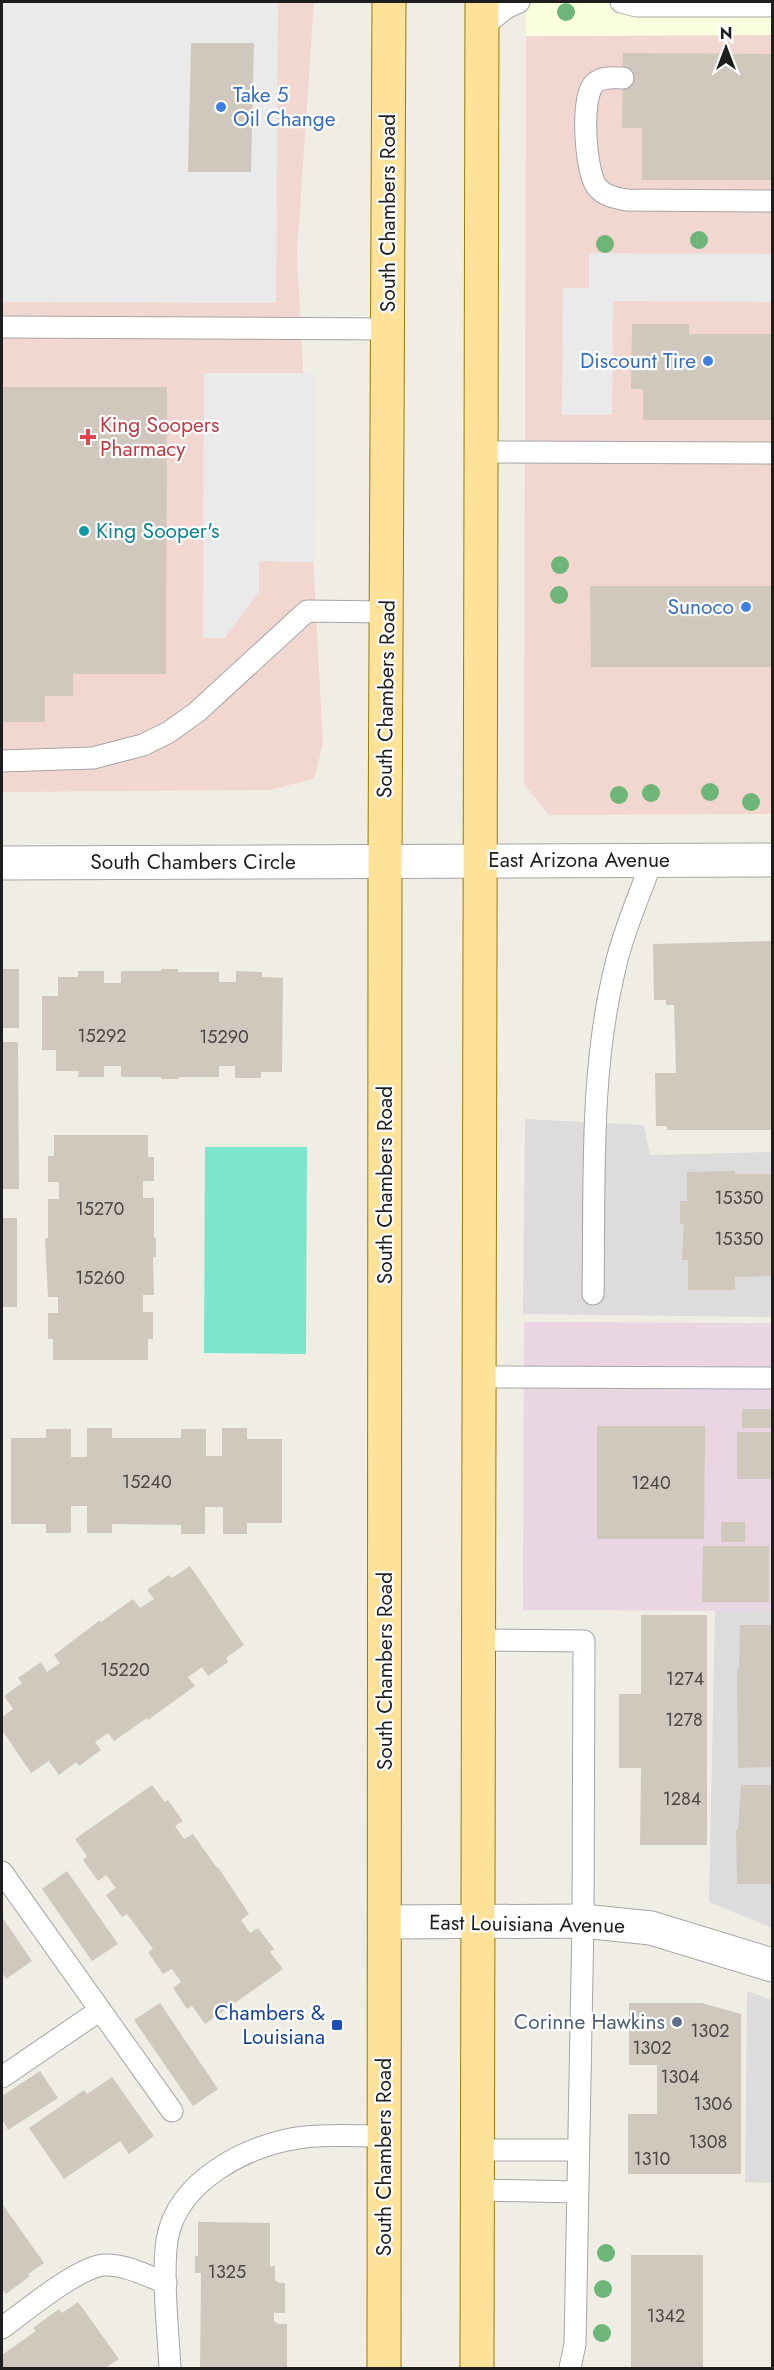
<svg xmlns="http://www.w3.org/2000/svg" width="774" height="2370" font-family="Jost,sans-serif">
	<style>
		.residential { fill: #dddbdb }
		.commercial { fill: #f2d7d1 }
		.industrial { fill: #ead5e3 }
		.education { fill: #faffde }
		.pitch { fill: #7be6cc }
		.parking { fill: #eaeaea }
		.building { fill: #d0c8bc }
		.lines { fill: none; stroke-linecap: round; stroke-linejoin: round }
		.lane-casing { stroke: #a5a5a5; stroke-width: 23 }
		.street-casing { stroke: #a5a5a5; stroke-width: 35 }
		.primary-casing { stroke: #997c00; stroke-width: 35 }
		.lane { stroke: #fff; stroke-width: 21 }
		.street { stroke: #fff; stroke-width: 33 }
		.primary { stroke: #ffe29a; stroke-width: 33 }
		.tree { fill: #6eb578 }
		.shop-dot { fill: #3f7fe0; stroke: #fff; stroke-width: 2 }
		.health-dot { fill: #e0444e; stroke: #fff; stroke-width: 2 }
		.culture-dot { fill: #0f9aa8; stroke: #fff; stroke-width: 2 }
		.service-dot { fill: #5c6f8a; stroke: #fff; stroke-width: 2 }
		.transit-dot { fill: #1a4fb4; stroke: #fff; stroke-width: 2 }
		.labels { text-anchor: middle; dominant-baseline: central; stroke-width: 4.5; stroke-linejoin: round; paint-order: stroke }
		.number-label { font-size: 18px; fill: #4a4846 }
		.shop-label { font-size: 21px; fill: #366cbe; stroke: #fff; text-anchor: end }
		.street-label { font-size: 21px; fill: #1e1e1e; stroke: #fff }
		.health-label { font-size: 21px; fill: #be3a42; stroke: #fff; text-anchor: start }
		.culture-label { font-size: 21px; fill: #0d838f; stroke: #fff; text-anchor: start }
		.transit-label { font-size: 21px; fill: #164399; stroke: #fff; text-anchor: end }
		.service-label { font-size: 21px; fill: #4e5e75; stroke: #fff; text-anchor: end }
	</style>
	<rect width="100%" height="100%" fill="#f0eee4"/>
	<g class="residential">
		<path d="M525,1119L644,1125L650,1155L772,1152V1317L523,1314Z"/>
		<path d="M715,1611H772V1928L709,1902Z"/>
		<path d="M747,1991L772,2000V2183L745,2182Z"/>
	</g>
	<g class="commercial">
		<path d="M2,2H314L297,254L323,744L314,779L270,790L2,792Z"/>
		<path d="M772,35V814L549,815L524,784L526,36Z"/>
	</g>
	<path class="industrial" d="M524,1322L772,1323V1611L523,1610Z"/>
	<path class="education" d="M526,2H772V35L526,36Z"/>
	<path class="pitch" d="M205,1147H307L306,1354L204,1353Z"/>
	<g class="parking">
		<path d="M2,2H278L276,303L2,302Z"/>
		<path d="M589,253L772,254V302L613,301L612,415H562L563,288H589Z"/>
		<path d="M204,373H316L315,562L259,561V592L225,638H203Z"/>
	</g>
	<g class="building">
		<path d="M191,43H254L251,172H188Z"/>
		<path d="M623,53L772,54V180H642V128H622Z"/>
		<path d="M632,324H689V334H772V420H643V389H631Z"/>
		<path d="M2,387H167L166,674H73V696H45V722H2Z"/>
		<path d="M590,586H772V667H591Z"/>
		<path d="M772,941V1130H667V1126H656L655,1073H676L674,1005H666V1000H654L653,944Z"/>
		<rect x="2" y="969" width="17" height="59"/>
		<path d="M161,969H178V972H219V982H236V971L262,972V977L283,978L282,1072H261V1078H235V1066H219V1077H179V1079H161V1077H121V1066H104V1077H78L79,1071H56V1050H42V996H58V977H78V971H104V983H121V971H161Z"/>
		<path d="M2,1042H18L19,1189H2Z"/>
		<path d="M54,1135H148V1157H154V1181H143V1198H154V1238H156V1257H153L154,1295H143V1312H153V1339H148V1360H53V1339H48V1313H58V1297H48L45,1238H48V1199H59V1182H48V1156H54Z"/>
		<path d="M735,1171V1174H772V1276L735,1277V1290H688V1260H682L684,1224H680V1201H687V1172Z"/>
		<rect x="2" y="1218" width="15" height="89"/>
		<rect x="742" y="1409" width="30" height="19"/>
		<path d="M597,1426H705L704,1539H597Z"/>
		<path d="M87,1428H112V1438H181V1429H206V1456H222V1428H247V1439H282V1523H247V1534H223V1507H205V1534H181V1525L112,1524V1533H87V1506H71V1533H46V1524H11V1438H46V1429H71V1457H87Z"/>
		<rect x="737" y="1432" width="35" height="47"/>
		<rect x="721" y="1522" width="24" height="20"/>
		<path d="M703,1546H769V1602H702Z"/>
		<path d="M190,1566L244,1645L226,1658L228,1662L208,1676L202,1667L188,1677L195,1686L148,1720L147,1718L114,1741L108,1733L95,1742L101,1750L79,1766L76,1762L59,1775L49,1761L31,1773L2,1730V1717L13,1709L4,1696L22,1683L18,1678L41,1662L47,1672L60,1663L54,1655L100,1620L101,1622L133,1599L140,1608L154,1599L147,1590L169,1575L172,1578Z"/>
		<path d="M641,1615H707V1845H640L641,1768H619V1694H641Z"/>
		<path d="M740,1625H772V1767L738,1768L737,1670H739Z"/>
		<path d="M152,1785L165,1802L168,1800L183,1821L175,1826L184,1839L193,1834L217,1868L218,1867L249,1914L241,1920L250,1933L258,1928L274,1949L270,1952L283,1969L205,2024L192,2006L187,2009L173,1988L181,1982L172,1969L163,1974L148,1952L153,1949L127,1914L122,1917L106,1895L116,1888L106,1875L98,1881L83,1860L87,1856L75,1839Z"/>
		<path d="M741,1785H772V1884H737L736,1830H738Z"/>
		<path d="M67,1871L118,1944L92,1961L42,1889Z"/>
		<path d="M2,1917L32,1961L6,1979L2,1972Z"/>
		<path d="M160,2003L218,2089L193,2106L134,2020Z"/>
		<path d="M629,2003H702L741,2014V2174H628V2114H657V2065H629Z"/>
		<path d="M40,2071L58,2098L8,2130L2,2119V2096Z"/>
		<path d="M112,2077L154,2136L129,2154L120,2141L64,2179L29,2128L84,2090L87,2094Z"/>
		<path d="M3,2205L44,2263L28,2274L30,2276L6,2294L2,2289Z"/>
		<path d="M198,2222L270,2223V2266H275V2280L279,2283H285V2313H274V2321L278,2324H287V2368H200L201,2273H195V2256H198Z"/>
		<rect x="631" y="2255" width="72" height="113"/>
		<path d="M78,2302L119,2359L105,2368H2V2355L36,2331L33,2328L59,2309L62,2313Z"/>
	</g>
	<g class="lines">
		<defs>
			<g id="lane">
				<path d="M621,2L636,6H772"/>
				<path d="M482,27L506,8L519,2"/>
				<path d="M623,78C614,78 603,76 595,83C580,95 585,172 597,187C604,196 616,198 627,200L772,201"/>
				<path d="M2,327L387,329"/>
				<path d="M480,452L772,453"/>
				<path d="M2,761L93,758L143,745L169,732L197,712L307,611L387,612"/>
				<path d="M593,1294C595,1186 589,1074 615,968C623,931 640,895 652,860"/>
				<path d="M479,1377L772,1378"/>
				<path d="M478,1640L584,1641L583,1921L575,2344L570,2368"/>
				<path d="M2,1872L172,2111"/>
				<path d="M2,2077L99,2011"/>
				<path d="M478,2150H577"/>
				<path d="M478,2190L577,2192"/>
				<path d="M2,2328C24,2312 78,2267 104,2265C125,2264 147,2276 166,2283"/>
				<path d="M170,2368C168,2330 162,2277 167,2240C177,2180 250,2143 305,2137C331,2134 358,2136 384,2136"/>
			</g>
			<g id="street">
				<path d="M2,863L772,860"/>
				<path d="M385,1922L583,1921L651,1928L772,1965"/>
			</g>
			<g id="primary">
				<path d="M384,2368L385,860L389,2"/>
				<path d="M477,2368L482,2"/>
			</g>
		</defs>
		<use href="#lane" class="lane-casing"/>
		<use href="#street" class="street-casing"/>
		<use href="#primary" class="primary-casing"/>
		<use href="#lane" class="lane"/>
		<use href="#street" class="street"/>
		<use href="#primary" class="primary"/>
	</g>
	<g class="tree">
		<circle cx="566" cy="12" r="9"/>
		<circle cx="699" cy="240" r="9"/>
		<circle cx="605" cy="244" r="9"/>
		<circle cx="560" cy="565" r="9"/>
		<circle cx="559" cy="595" r="9"/>
		<circle cx="710" cy="792" r="9"/>
		<circle cx="651" cy="793" r="9"/>
		<circle cx="619" cy="795" r="9"/>
		<circle cx="751" cy="802" r="9"/>
		<circle cx="606" cy="2253" r="9"/>
		<circle cx="603" cy="2289" r="9"/>
		<circle cx="602" cy="2333" r="9"/>
	</g>
	<g class="shop-dot">
		<circle cx="221" cy="107" r="6"/>
		<circle cx="708" cy="361" r="6"/>
		<circle cx="746" cy="607" r="6"/>
	</g>
	<path class="health-dot" d="M85 428h6v6h6v6h-6v6h-6v-6h-6v-6h6z"/>
	<circle class="culture-dot" cx="84" cy="531" r="6"/>
	<circle class="service-dot" cx="677" cy="2022" r="6"/>
	<rect class="transit-dot" x="331" y="2019" width="12" height="12" rx="3"/>
	<g class="labels">
		<g class="number-label">
			<text x="102" y="1036">15292</text>
			<text x="224" y="1037">15290</text>
			<text x="739" y="1198">15350</text>
			<text x="100" y="1209">15270</text>
			<text x="739" y="1239">15350</text>
			<text x="100" y="1278">15260</text>
			<text x="147" y="1482">15240</text>
			<text x="651" y="1483">1240</text>
			<text x="125" y="1670">15220</text>
			<text x="685" y="1679">1274</text>
			<text x="684" y="1720">1278</text>
			<text x="682" y="1799">1284</text>
			<text x="710" y="2031">1302</text>
			<text x="652" y="2048">1302</text>
			<text x="680" y="2077">1304</text>
			<text x="713" y="2104">1306</text>
			<text x="708" y="2142">1308</text>
			<text x="652" y="2159">1310</text>
			<text x="227" y="2272">1325</text>
			<text x="666" y="2316">1342</text>
		</g>
		<g class="shop-label">
			<text x="233" y="95" text-anchor="start">Take 5<tspan x="233" dy="24">Oil Change</tspan></text>
			<text x="696" y="361">Discount Tire</text>
			<text x="734" y="607">Sunoco</text>
		</g>
		<g class="street-label">
			<text transform="translate(388 213) rotate(-90)">South Chambers Road</text>
			<text transform="translate(386 699) rotate(-89)">South Chambers Road</text>
			<text x="579" y="860">East Arizona Avenue</text>
			<text x="193" y="862">South Chambers Circle</text>
			<text transform="translate(385 1185) rotate(-90)">South Chambers Road</text>
			<text transform="translate(385 1671) rotate(-90)">South Chambers Road</text>
			<text transform="translate(527 1924) rotate(1)">East Louisiana Avenue</text>
			<text transform="translate(384 2157) rotate(-90)">South Chambers Road</text>
		</g>
		<g class="health-label">
			<text x="100" y="425">King Soopers<tspan x="100" dy="24">Pharmacy</tspan></text>
		</g>
		<g class="culture-label">
			<text x="96" y="531">King Sooper's</text>
		</g>
		<g class="transit-label">
			<text x="325" y="2013">Chambers &amp;<tspan x="325" dy="24">Louisiana</tspan></text>
		</g>
		<g class="service-label">
			<text x="665" y="2022">Corinne Hawkins</text>
		</g>
	</g>
	<rect width="774" height="2370" fill="none" stroke="#1e1e1e" stroke-width="6"/>
	<g transform="translate(726 48)" stroke="#ffffff" stroke-width="4.5" paint-order="stroke">
	<path d="M0-4.5L10 22L0 15L-10 22Z" fill="#1e1e1e"/>
	<text y="-9" font-size="16" font-weight="bold" text-anchor="middle" fill="#1e1e1e">N</text>
	</g>
</svg>
